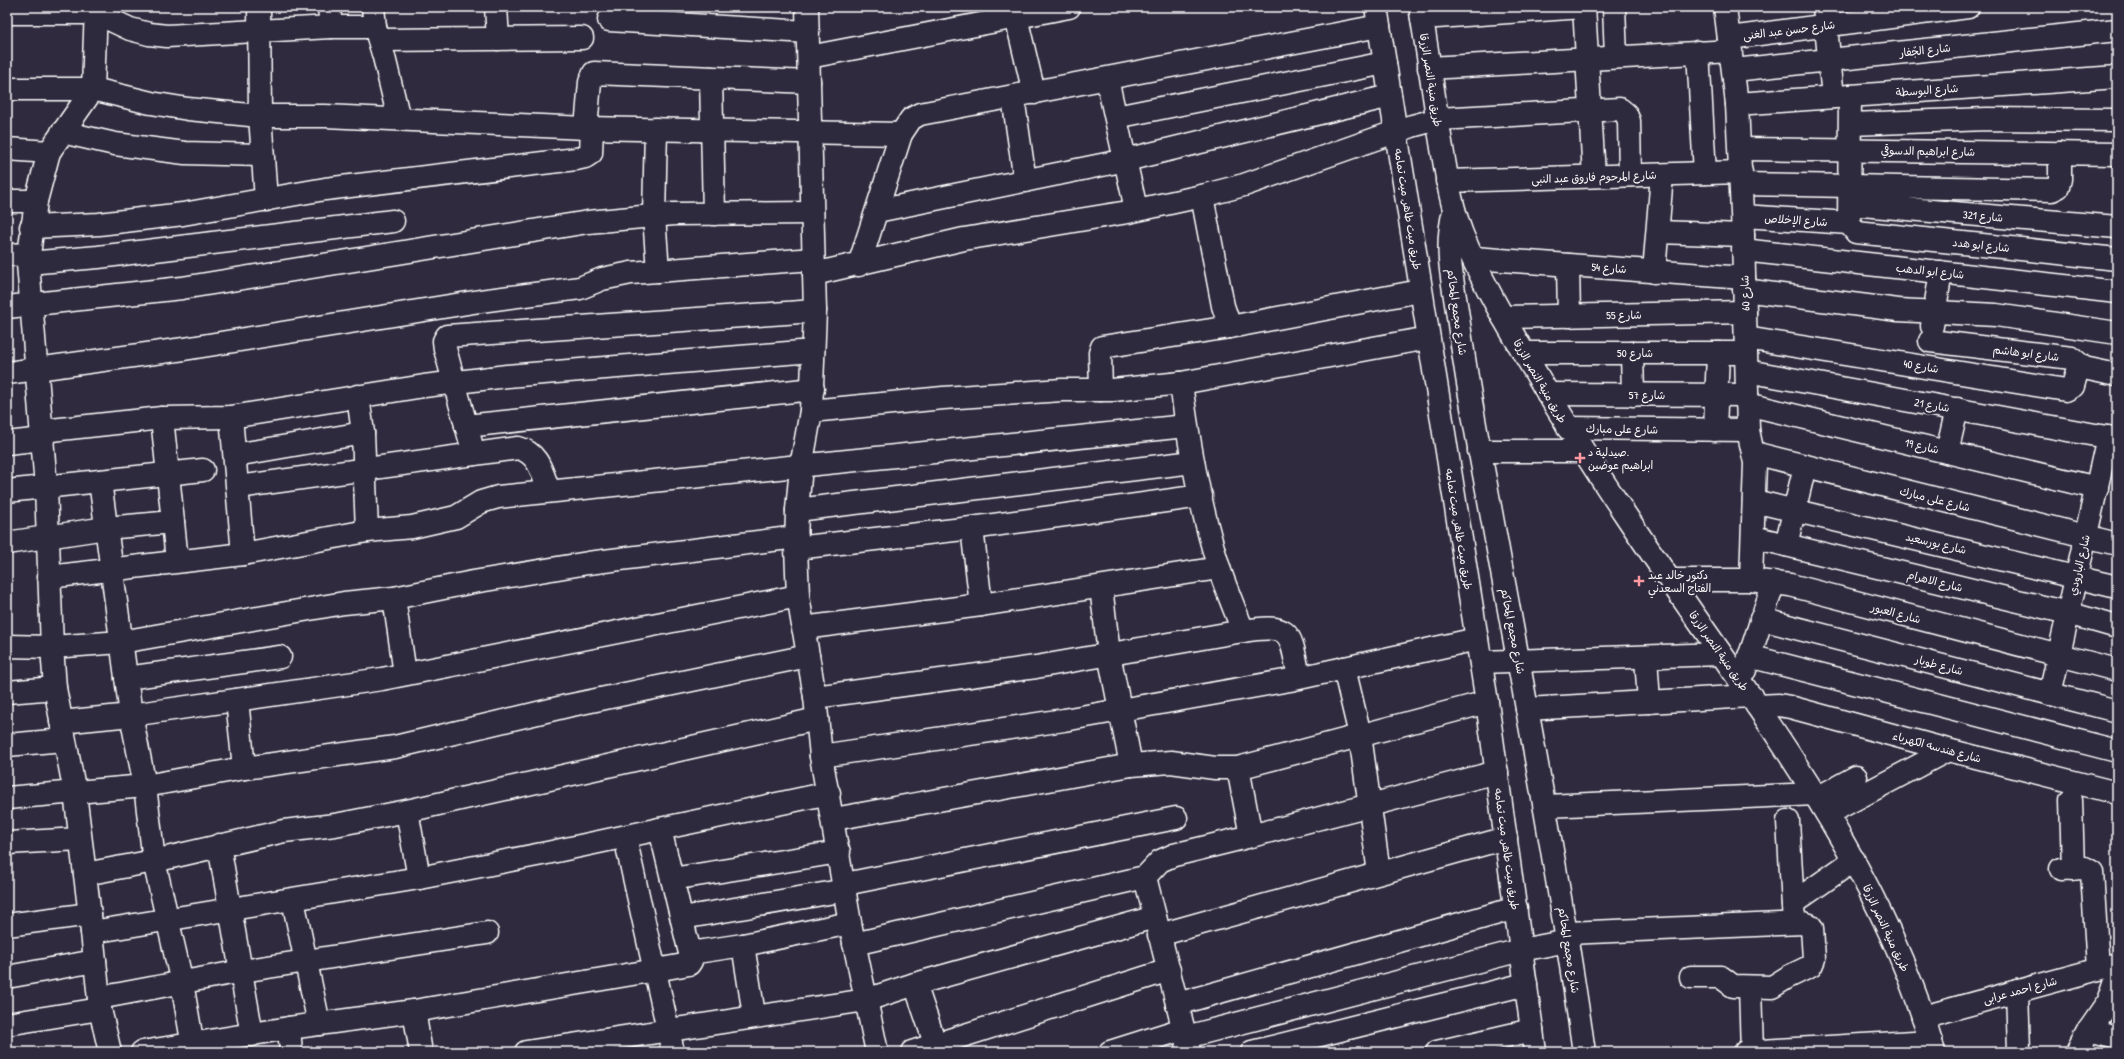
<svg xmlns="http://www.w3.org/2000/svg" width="2124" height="1059" font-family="'Patrick Hand','Playpen Sans Arabic',sans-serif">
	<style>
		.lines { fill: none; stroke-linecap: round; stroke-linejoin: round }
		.minor-casing { stroke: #fff; stroke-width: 25 }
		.minor { stroke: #2f2a3d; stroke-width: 22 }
		.poi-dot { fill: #ff9aa2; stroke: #2f2a3d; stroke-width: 1.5 }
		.labels { text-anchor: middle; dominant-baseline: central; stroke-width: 4; stroke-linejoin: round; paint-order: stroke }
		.street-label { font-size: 11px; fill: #fff; stroke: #2f2a3d }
		.poi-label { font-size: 11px; fill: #fff; stroke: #2f2a3d; text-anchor: start }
	</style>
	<rect width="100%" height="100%" fill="#2f2a3d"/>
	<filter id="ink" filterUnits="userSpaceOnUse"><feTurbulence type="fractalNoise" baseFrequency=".025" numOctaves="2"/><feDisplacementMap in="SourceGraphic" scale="8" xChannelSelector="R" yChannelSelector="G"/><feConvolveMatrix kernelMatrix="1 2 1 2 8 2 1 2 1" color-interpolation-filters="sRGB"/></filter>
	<g filter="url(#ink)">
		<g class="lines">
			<defs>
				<g id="minor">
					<path d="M96,7L93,89L49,152L36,201L28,263L46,487L52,647L55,688L75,793L92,932L100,1009L110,1052"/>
					<path d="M259,7L260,116L266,200"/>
					<path d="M329,7L331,27"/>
					<path d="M373,7L375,27L384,57L399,119"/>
					<path d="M496,7L498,39"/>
					<path d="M807,7L815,311L811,411L801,467L797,510L796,548L798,596L815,697L821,756L850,923L877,1052"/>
					<path d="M1376,7L1487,702L1535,1052"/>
					<path d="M1420,7C1427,48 1433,89 1439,130C1445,165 1449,200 1462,234C1482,283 1510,330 1537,375C1593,470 1656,561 1720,652C1806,776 1893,905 1934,1052"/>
					<path d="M1584,7L1594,176"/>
					<path d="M1614,7L1616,57"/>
					<path d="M1725,7L1737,104L1743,235L1748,430L1755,463L1751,580"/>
					<path d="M1824,7L1833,97"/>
					<path d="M7,13H96L130,29L149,34L167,36L331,27H375"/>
					<path d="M1016,17L1034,93"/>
					<path d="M1422,18L1583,7"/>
					<path d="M609,20L808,32"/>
					<path d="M1729,38L1968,7"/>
					<path d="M380,40L582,38"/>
					<path d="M1698,52L1705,173"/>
					<path d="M809,57L1069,7"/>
					<path d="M1429,68L1731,51"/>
					<path d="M1734,70L2117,30"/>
					<path d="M711,78L714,214"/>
					<path d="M1107,79L1136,209"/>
					<path d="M7,89H93L151,103L188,109L260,116H325L586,128L901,134"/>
					<path d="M1850,96L1849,223L1856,232L2117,259"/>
					<path d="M1013,97L1025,181"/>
					<path d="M1737,104L2117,77"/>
					<path d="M1116,117L1385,63"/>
					<path d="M1851,124L1987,119L2117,120"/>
					<path d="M586,128L590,82L594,73L809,82"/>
					<path d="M656,129L654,216L658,271"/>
					<path d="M62,132L115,144L185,153L261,155"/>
					<path d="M7,149L49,152"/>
					<path d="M1740,149L2117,154"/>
					<path d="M1447,181L1741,172"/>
					<path d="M1741,184L2052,190L2058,187L2060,179V153"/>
					<path d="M7,201H36"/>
					<path d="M1850,204L2117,227"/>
					<path d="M877,211L1126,160L1390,96"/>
					<path d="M1454,211C1444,248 1453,281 1458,317C1466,375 1476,433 1487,490C1521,677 1557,864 1584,1052"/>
					<path d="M1743,216L1849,223"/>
					<path d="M31,227L99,224L183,214L325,189L576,159L585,157L591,153L592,128"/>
					<path d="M1658,232L1743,235"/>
					<path d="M1743,250L2117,292"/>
					<path d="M7,255L29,254"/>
					<path d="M1474,258L1744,278"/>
					<path d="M28,263L98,257L393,221"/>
					<path d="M859,265L901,134L911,119L920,114L1379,26"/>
					<path d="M1568,265L1569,316"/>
					<path d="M1654,272L1662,175"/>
					<path d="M814,274L964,239L1128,212L1202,196L1244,185L1412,126L1438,119L1620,109L1626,114L1629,121L1630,175"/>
					<path d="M1744,290L1898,310L1996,315L2117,333"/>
					<path d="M7,307L182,288L588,222L674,214L812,213"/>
					<path d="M1503,317L1745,312"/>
					<path d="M1932,326L1941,272"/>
					<path d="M1230,327L1420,291"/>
					<path d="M1746,338L2066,390L2073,386L2079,364"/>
					<path d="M1930,341L2072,358L2084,368L2117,375"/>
					<path d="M1524,353H1746"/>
					<path d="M1632,353L1633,395"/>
					<path d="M1747,371L2117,439"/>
					<path d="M7,373L184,349L480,301L580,288L602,279L631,273L813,259"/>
					<path d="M1181,383C1189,446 1200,508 1219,568C1226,589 1235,610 1243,631C1293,623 1290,633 1299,677"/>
					<path d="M1101,390L1100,353L1102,347L1230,327L1223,306L1202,196"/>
					<path d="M1548,394L1747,395"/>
					<path d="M358,396L363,433L367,531"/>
					<path d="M1747,404L2097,488"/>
					<path d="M811,411L943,398L1062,390H1113L1181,383L1428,338"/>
					<path d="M231,417L243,554"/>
					<path d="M466,426L813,389"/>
					<path d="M1568,428L1748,430"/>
					<path d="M1715,430L1718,353"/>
					<path d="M42,431L162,418L231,417L424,386L507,376L813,351"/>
					<path d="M7,443L43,439"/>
					<path d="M1479,451H1583"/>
					<path d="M1947,452L1957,409"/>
					<path d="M1754,453L2117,544"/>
					<path d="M474,454L445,349L444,341L447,336L815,311"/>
					<path d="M235,455L363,433"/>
					<path d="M100,481L203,470"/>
					<path d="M238,487L518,448C539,453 542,473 549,491"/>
					<path d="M7,491L100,481L131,715L145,786L154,861L182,983L194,1052"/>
					<path d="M1754,501L2117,587"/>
					<path d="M797,510L1193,462"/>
					<path d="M173,522L177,561"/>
					<path d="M972,528L981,605"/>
					<path d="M1753,537L2068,613L2117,627"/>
					<path d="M7,543L106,528L173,522L162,418"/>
					<path d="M1786,545L1805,466"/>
					<path d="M796,548L972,528L1201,496"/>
					<path d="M49,577L243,554L367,531L412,527L456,517L481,502L498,497L1186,426"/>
					<path d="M1671,580H1751L1790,585L2117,670"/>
					<path d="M1101,587L1109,654L1131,765"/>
					<path d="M394,598L405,674"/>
					<path d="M1761,619L2117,711"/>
					<path d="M803,628L981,605L1219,568"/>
					<path d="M7,646L52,647L121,642L344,603L394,598L473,582L588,563L797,537"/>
					<path d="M1749,656L2117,751"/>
					<path d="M1646,657L1649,702"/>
					<path d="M1481,662L1721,654"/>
					<path d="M1344,668L1360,735L1379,873"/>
					<path d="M1745,670L1774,582"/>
					<path d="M126,678L280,657"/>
					<path d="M7,692L55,688"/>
					<path d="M2050,694L2108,437"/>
					<path d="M815,697L1036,667L1243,631"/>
					<path d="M237,700L244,768"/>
					<path d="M1757,706L1779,705L1790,707L1948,750L2117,793"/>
					<path d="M1527,709L1751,696"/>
					<path d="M61,722L131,715L382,679L798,596"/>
					<path d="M7,745L64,740"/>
					<path d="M821,756L1064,720L1290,680L1477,639"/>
					<path d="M1238,768L1251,836L1497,772"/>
					<path d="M7,798L145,786L244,768L395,747L567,706L808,656"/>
					<path d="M1817,798L1856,777"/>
					<path d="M2071,800L2073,869"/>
					<path d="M1546,806L1815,794"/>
					<path d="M407,811L419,878"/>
					<path d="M1827,814L1948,750"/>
					<path d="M834,819L1131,765L1171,762L1215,768H1238L1487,702"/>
					<path d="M1788,821L1794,923"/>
					<path d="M660,829L690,953"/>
					<path d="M625,837L673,1052"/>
					<path d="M7,843L80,839"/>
					<path d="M219,845L252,1035"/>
					<path d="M2061,869L2085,868L2092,872L2098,969"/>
					<path d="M85,874L154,861L284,831L335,825L407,811L817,719"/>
					<path d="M1145,877L1189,1051"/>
					<path d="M672,879L839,852"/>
					<path d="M845,884L1176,818"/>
					<path d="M293,900L319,1024"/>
					<path d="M1793,903L1854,860"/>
					<path d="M682,918L846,890"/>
					<path d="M7,925L90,914"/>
					<path d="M92,932L419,878L547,853L829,793"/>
					<path d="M1567,933L1803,923L1810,925L1812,928L1814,959L1811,966L1788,977L1772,987L1733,986L1721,977H1691"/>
					<path d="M1159,935L1506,838"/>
					<path d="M854,944L1145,877L1160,861L1174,855L1251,836"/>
					<path d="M743,945L754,1015"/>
					<path d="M7,977L95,961"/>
					<path d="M915,984L938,1052"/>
					<path d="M1750,987L1752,1052"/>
					<path d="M2017,991L2019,1050"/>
					<path d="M99,998L242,971L487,933"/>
					<path d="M1177,1004L1516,908"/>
					<path d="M414,1011L421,1052"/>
					<path d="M1923,1017L2117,964"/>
					<path d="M7,1024L100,1009"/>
					<path d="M289,1028L291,1052"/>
					<path d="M2089,1030L2117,1037"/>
					<path d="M1186,1037L1521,950L1568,941"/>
					<path d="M142,1052L289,1028L414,1011L656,970L689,964L691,961L690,953L743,945L850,923"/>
					<path d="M526,1052L866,1000L915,984L1155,917"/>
					<path d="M912,1052L1169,970"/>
					<path d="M1110,1052L1183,1029"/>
					<path d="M1252,1052L1526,984"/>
					<path d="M1437,1052L1532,1030"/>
					<path d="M1745,1052L1931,1041"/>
					<path d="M2077,1052L2089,1030L2109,1001L2117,977"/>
				</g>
			</defs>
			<use href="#minor" class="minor-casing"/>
			<use href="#minor" class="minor"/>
		</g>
	</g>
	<g class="poi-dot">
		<path d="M1578 452h4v4h4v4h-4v4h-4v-4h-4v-4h4z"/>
		<path d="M1637 575h4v4h4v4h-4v4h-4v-4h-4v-4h4z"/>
	</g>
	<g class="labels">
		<g class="street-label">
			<text transform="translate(1789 30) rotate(-7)">شارع حسن عبد الغنى</text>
			<text transform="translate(1925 50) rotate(-6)">شارع الجُفار</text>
			<text transform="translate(1431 80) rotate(81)">طريق منية النصر الزرقا</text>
			<text transform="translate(1927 90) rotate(-4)">شارع البوسطة</text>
			<text transform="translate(1928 151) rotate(1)">شارع ابراهيم الدسوقي</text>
			<text transform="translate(1594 177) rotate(-2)">شارع المرحوم فاروق عبد النبى</text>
			<text transform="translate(1408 209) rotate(81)">طريق ميت طاهر, ميت تمامه</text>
			<text transform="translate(1983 216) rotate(5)">شارع 321</text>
			<text transform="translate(1796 220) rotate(4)">شارع الإخلاص</text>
			<text transform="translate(1981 245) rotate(6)">شارع ابو هدد</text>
			<text transform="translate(1609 268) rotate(4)">شارع 54</text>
			<text transform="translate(1930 271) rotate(6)">شارع ابو الدهب</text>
			<text transform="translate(1745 293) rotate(-92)">شارع 60</text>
			<text transform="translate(1457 312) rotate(82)">شارع مجمع المحاكم</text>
			<text transform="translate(1624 315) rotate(-1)">شارع 55</text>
			<text x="1635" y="353">شارع 50</text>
			<text transform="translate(2026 353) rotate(7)">شارع ابو هاشم</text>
			<text transform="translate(1921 366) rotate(9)">شارع 40</text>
			<text transform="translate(1540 381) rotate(60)">طريق منية النصر الزرقا</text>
			<text x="1647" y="395">شارع 57</text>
			<text transform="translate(1932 405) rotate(10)">شارع 21</text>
			<text transform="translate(1622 429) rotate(1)">شارع على مبارك</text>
			<text transform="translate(1922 446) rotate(13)">شارع 19</text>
			<text transform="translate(1935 499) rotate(14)">شارع على مبارك</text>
			<text transform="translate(1459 529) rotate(81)">طريق ميت طاهر, ميت تمامه</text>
			<text transform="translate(1936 543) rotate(13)">شارع بورسعيد</text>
			<text transform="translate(2079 565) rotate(-77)">شارع البارودي</text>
			<text transform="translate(1935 581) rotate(14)">شارع الاهرام</text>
			<text transform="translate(1896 613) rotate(15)">شارع العبور</text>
			<text transform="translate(1513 631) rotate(79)">شارع مجمع المحاكم</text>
			<text transform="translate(1719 651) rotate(55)">طريق منية النصر الزرقا</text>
			<text transform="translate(1939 665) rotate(15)">شارع طوبار</text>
			<text transform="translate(1937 747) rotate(15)">شارع هندسه الكهرباء</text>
			<text transform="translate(1507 849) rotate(82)">طريق ميت طاهر, ميت تمامه</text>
			<text transform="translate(1886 928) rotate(65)">طريق منية النصر الزرقا</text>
			<text transform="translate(1569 950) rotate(81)">شارع مجمع المحاكم</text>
			<text transform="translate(2020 990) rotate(-15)">شارع احمد عرابى</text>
		</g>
		<g class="poi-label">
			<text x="1588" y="452">صيدلية د.<tspan x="1588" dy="13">ابراهيم عوضين</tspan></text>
			<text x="1648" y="575">دكتور خالد عبد<tspan x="1648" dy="13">الفتاح السعدني</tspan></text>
		</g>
	</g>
	<rect width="2124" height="1059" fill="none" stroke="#2f2a3d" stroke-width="24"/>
	<rect x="12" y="12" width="2100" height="1035" fill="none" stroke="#fff" stroke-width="1.5" filter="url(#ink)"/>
</svg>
